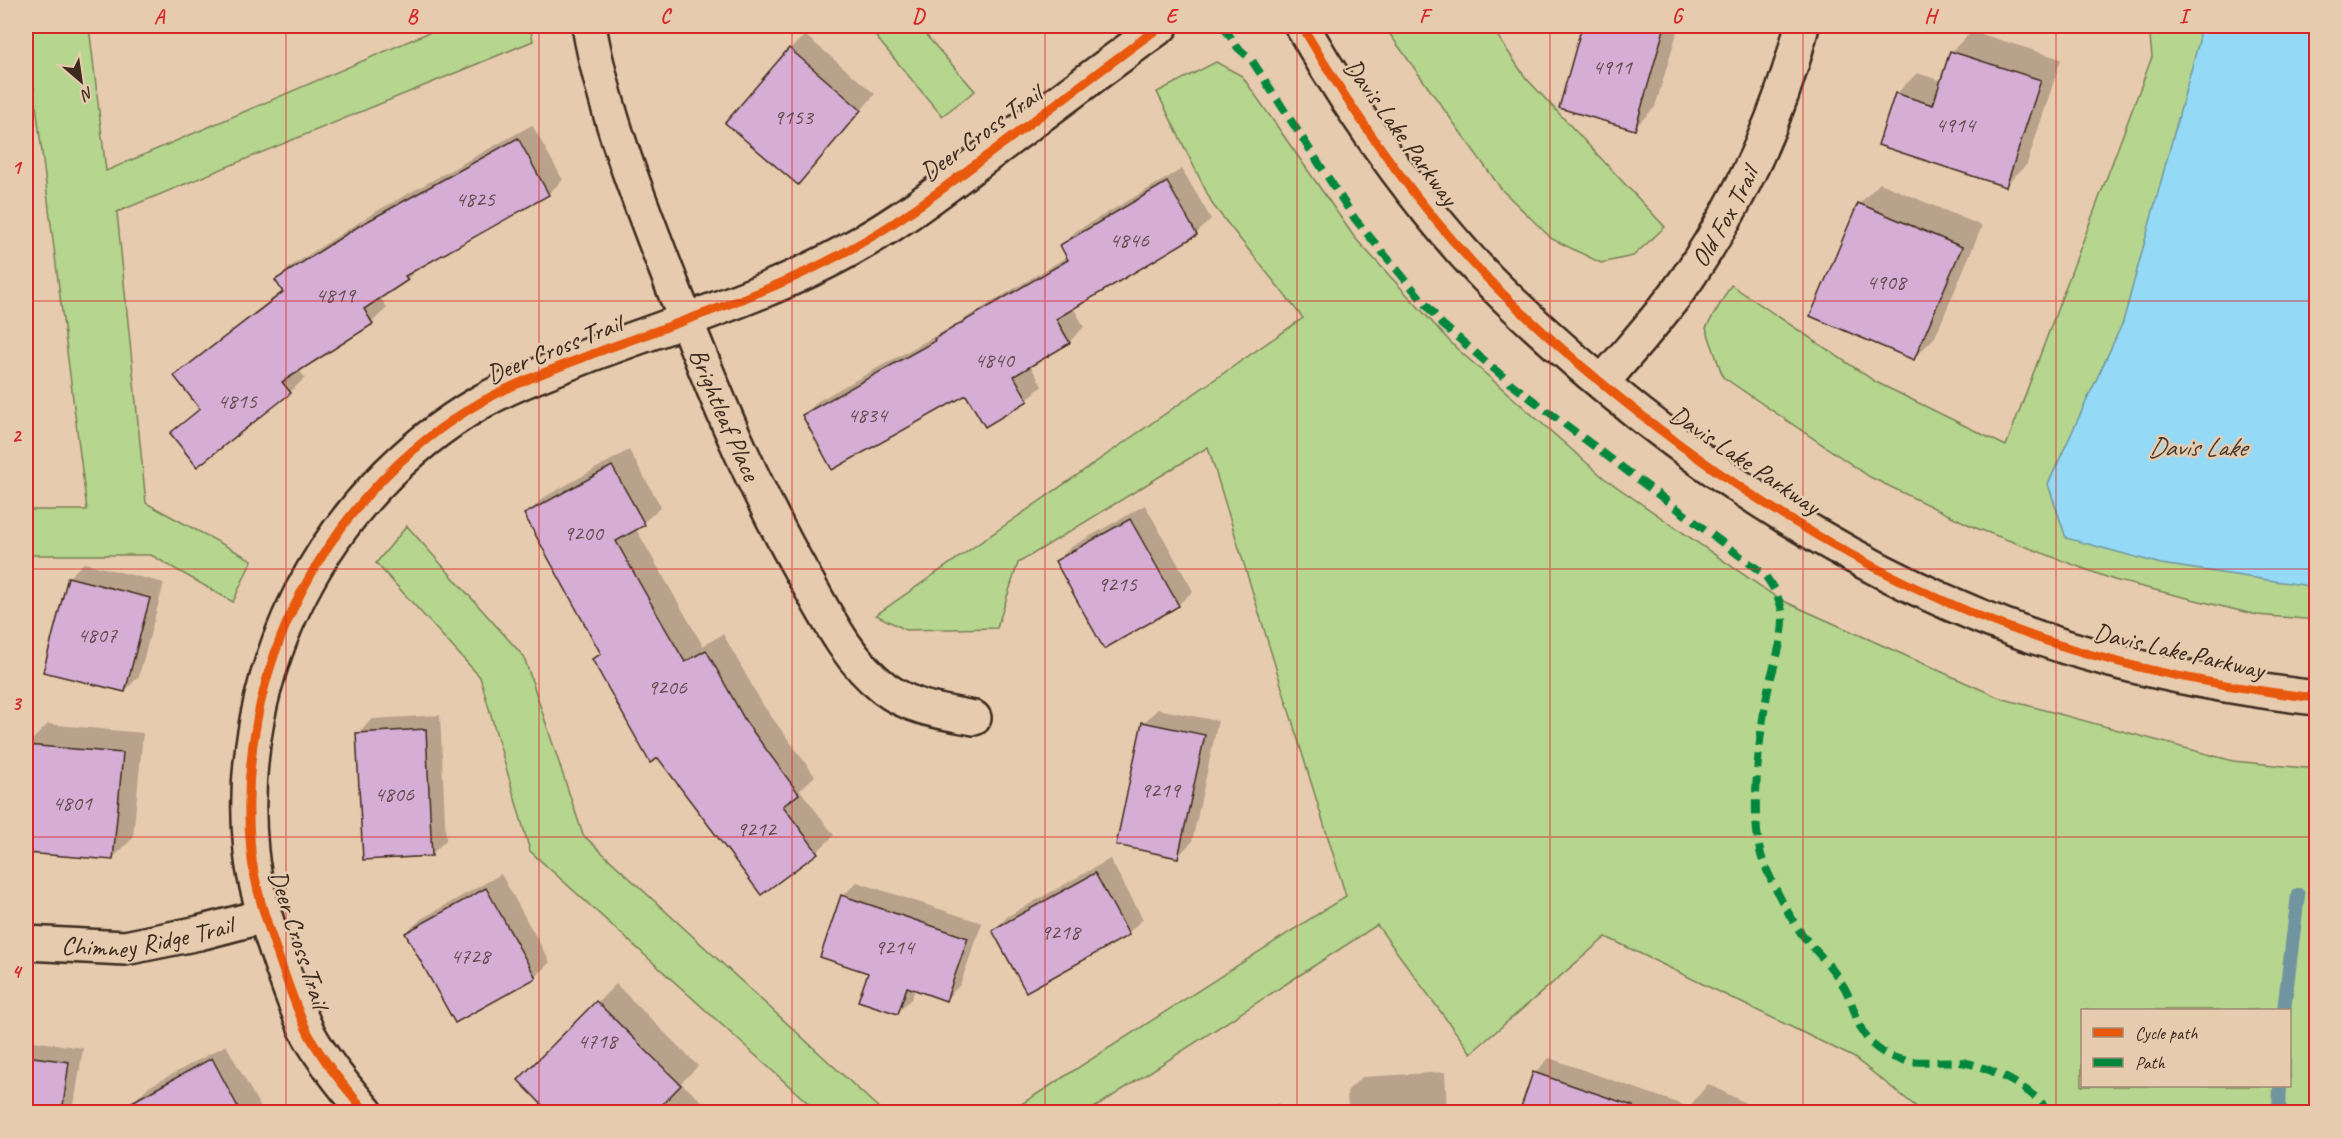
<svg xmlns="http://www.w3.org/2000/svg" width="2342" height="1138" font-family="Caveat,sans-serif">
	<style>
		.green { fill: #b6d58e; stroke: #788056; stroke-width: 1.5; fill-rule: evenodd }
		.water { fill: #94daf6; stroke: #7094a0; stroke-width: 1.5 }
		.shadow { fill: #0003 }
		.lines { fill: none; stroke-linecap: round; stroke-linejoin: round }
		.stream { stroke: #7094a0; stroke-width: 14 }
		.building { fill: #d6aed5; stroke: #3b2a1e; stroke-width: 1.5 }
		.minor-casing { stroke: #3b2a1e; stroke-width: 38 }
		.minor { stroke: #e7cbae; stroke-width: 33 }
		.quiet { stroke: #00873e; stroke-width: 8; stroke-dasharray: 15 8; stroke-linecap: butt }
		.cycleway-casing { stroke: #e7cbae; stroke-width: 13 }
		.cycleway { stroke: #e8590c; stroke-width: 9 }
		.grid { fill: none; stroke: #d62828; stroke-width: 1.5; stroke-opacity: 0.55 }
		.labels { text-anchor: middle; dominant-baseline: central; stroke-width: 5; stroke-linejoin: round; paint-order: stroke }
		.number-label { font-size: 22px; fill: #624b4c }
		.street-label { font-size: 26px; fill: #3b2a1e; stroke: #e7cbae }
		.water-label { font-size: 27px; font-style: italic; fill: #443c34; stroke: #e7cbae }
		.neatline { fill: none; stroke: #d62828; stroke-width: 2 }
		.grid-label { font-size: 20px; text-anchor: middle; font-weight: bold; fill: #d62828 }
	</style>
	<rect width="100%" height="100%" fill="#e7cbae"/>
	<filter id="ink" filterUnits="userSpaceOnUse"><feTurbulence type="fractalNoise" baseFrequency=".0167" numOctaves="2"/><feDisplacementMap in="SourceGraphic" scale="12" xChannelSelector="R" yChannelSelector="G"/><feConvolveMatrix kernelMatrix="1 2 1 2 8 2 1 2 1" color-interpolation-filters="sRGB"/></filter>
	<g filter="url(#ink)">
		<g class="green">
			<path d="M26,26H89L106,171L444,26H530L533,41L117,212L146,503L252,560L233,602L151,555H26V510H87Z"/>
			<path d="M867,26H918L975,91L942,116Z"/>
			<path d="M1384,26H1491L1525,77L1665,227L1633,256L1601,263L1552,239L1502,190Z"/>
			<path d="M2149,26H2316V620L2257,615L2114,580L1976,528L1870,477L1723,377L1706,328L1731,285L1876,382L2006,446L2152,57Z"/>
			<path d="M1216,62L1242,76L1355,238L1455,347L1604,478L1779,599L2000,698L2233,761L2316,769V1112H1923L1853,1057L1606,937L1471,1053L1377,925L1088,1112H1009L1346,896L1208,447L1018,563L997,628L906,630L876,615L1303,318L1213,205L1157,92ZM2290,1010V1086H2082V1010Z"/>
			<path d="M407,526L524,657L583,835L883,1112H818L530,851L480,677L376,563Z"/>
		</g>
		<path class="water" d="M2198,26H2316V587L2161,564L2066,538L2048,484L2123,322L2199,41Z"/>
		<g class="shadow">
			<path d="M1584,26H1679L1655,107L1634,128L1560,107Z"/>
			<path d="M1972,31L2061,59L2027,164L2006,185L1896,94L1917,73L1942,81L1951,52Z"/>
			<path d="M805,35L875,94L812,168L790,49Z"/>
			<path d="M532,125L563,180L548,194L421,265L407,279L380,297L387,308L372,322L299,370L305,378L290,392L172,433L200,407L176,377L191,362L283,290L277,280L291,266L375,212Z"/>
			<path d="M1182,169L1211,219L1197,233L1073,307L1084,327L1069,342L1030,365L1042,386L1027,400L967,393L803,416L818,401L944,331L1068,256L1062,246L1076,231Z"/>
			<path d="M1880,183L1982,226L1935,337L1914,358L1859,204Z"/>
			<path d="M629,450L661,507L636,529L703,646L723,634L763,705L815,776L800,790L834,835L817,852L594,659L602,652L526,515L543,498Z"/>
			<path d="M1145,505L1193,591L1178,605L1057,561L1071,547Z"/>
			<path d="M84,563L164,583L139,676L125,691L69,577Z"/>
			<path d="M1158,709L1218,721L1192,842L1178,856L1143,723Z"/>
			<path d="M440,715L446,840L432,854L358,733L372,719Z"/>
			<path d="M48,724L143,733L133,838L112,859L26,851L27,745Z"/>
			<path d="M1110,859L1143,919L1128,933L1027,990L994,930L1008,916Z"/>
			<path d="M501,874L550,962L535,977L455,1021L406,933L421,919Z"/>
			<path d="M857,882L982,923L960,985L946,999L915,989L912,998L897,1013L870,972L843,896Z"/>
			<path d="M616,984L698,1066L681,1083L714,1112H553L520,1080Z"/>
			<path d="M26,1040L83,1048L73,1112H26Z"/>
			<path d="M226,1045L263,1112H139L133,1102L147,1088Z"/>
			<path d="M1549,1058L1689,1107L1708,1084L1763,1112H1521L1535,1073Z"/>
			<path d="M1445,1072L1447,1112H1348L1347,1091L1362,1077Z"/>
			<path d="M1278,1103L1283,1112H1261Z"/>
		</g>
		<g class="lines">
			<g class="stream">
				<path d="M2284,1010L2298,895"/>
				<path d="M2279,1112L2280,1086"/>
			</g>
		</g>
		<g class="building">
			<path d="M1582,26H1665L1635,130L1559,108Z"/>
			<path d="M789,48L861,110L798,185L725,123Z"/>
			<path d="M1950,51L2041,80L2006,187L1878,145L1895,93L1933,105Z"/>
			<path d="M518,138L549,195L405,276L408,280L364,309L373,324L282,382L291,393L197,467L170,433L200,409L174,376L283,292L275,280L359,226Z"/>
			<path d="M1167,182L1197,235L1056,319L1070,343L1014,376L1028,401L985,427L966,395L832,470L802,415L935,341L934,339L1068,260L1060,245Z"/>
			<path d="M1858,203L1962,247L1914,360L1810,316Z"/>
			<path d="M612,466L645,525L616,541L661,621L685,662L706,650L746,722L799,794L783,806L818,853L761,895L658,758L650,763L592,659L601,654L524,514Z"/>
			<path d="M1130,519L1179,606L1104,649L1055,561Z"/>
			<path d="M68,577L150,598L125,692L43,672Z"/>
			<path d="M1142,722L1205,735L1178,858L1116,845Z"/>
			<path d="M426,729L432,856L363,860L356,733Z"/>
			<path d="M26,745L123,753L113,860L26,853Z"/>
			<path d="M1095,873L1129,935L1026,992L992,930Z"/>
			<path d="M486,888L536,978L455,1023L405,933Z"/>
			<path d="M841,895L968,938L946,1001L907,987L898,1014L858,1001L868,973L820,957Z"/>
			<path d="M596,1001L681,1085L654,1113H550L518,1080Z"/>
			<path d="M26,1056L69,1062L62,1113H26Z"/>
			<path d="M212,1058L241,1113H112Z"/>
			<path d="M1533,1072L1633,1106L1632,1113H1519Z"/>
		</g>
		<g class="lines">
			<defs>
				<g id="minor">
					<path id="s1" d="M589,26C605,115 639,200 672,285C711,385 751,484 805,578C827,617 848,660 884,688C910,708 942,712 974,718"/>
					<path d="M1302,26C1355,118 1430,224 1507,298C1674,459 1885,601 2111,660C2178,678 2248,690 2316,698"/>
					<path id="s2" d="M1602,383C1631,348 1664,313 1689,276C1741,199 1780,116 1802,26"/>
					<path id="s3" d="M26,943L125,948L199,933L264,916"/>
					<path d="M366,1112C346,1089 324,1062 309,1035C296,1009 286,979 277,952C266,920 254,885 251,851C233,671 325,493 481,402C516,382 555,369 592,354C681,321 779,291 861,243C907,217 950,183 993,151C1049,109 1105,67 1161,26"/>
				</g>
			</defs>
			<use href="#minor" class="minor-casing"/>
			<use href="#minor" class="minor"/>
			<path class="quiet" d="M1223,26L1238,48L1251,59L1355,219L1442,324L1514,386L1764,574C1774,588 1782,601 1783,619C1783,641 1774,664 1769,685C1760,727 1748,821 1763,861C1773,885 1786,911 1801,933C1814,950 1830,964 1841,982C1858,1007 1853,1032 1881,1051C1904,1067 1934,1060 1960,1062C1988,1065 2035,1090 2049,1112"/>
			<defs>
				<g id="cycleway">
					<path d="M1302,26C1355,118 1430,224 1507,298C1674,459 1885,601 2111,660C2178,678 2248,690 2316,698"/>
					<path d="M366,1112C346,1089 324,1062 309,1035C296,1009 286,979 277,952C266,920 254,885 251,851C233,671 325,493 481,402C516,382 555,369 592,354C681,321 779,291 861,243C907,217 950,183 993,151C1049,109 1105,67 1161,26"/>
				</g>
			</defs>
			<use href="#cycleway" class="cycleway-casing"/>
			<use href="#cycleway" class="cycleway"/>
		</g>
	</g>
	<path class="grid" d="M286,26V1112M539,26V1112M792,26V1112M1045,26V1112M1297,26V1112M1550,26V1112M1803,26V1112M2056,26V1112M26,301H2316M26,569H2316M26,837H2316"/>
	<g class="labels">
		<g class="number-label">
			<text x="1612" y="67">4911</text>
			<text x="793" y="117">9153</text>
			<text x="1955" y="125">4914</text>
			<text x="475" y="199">4825</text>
			<text x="1129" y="240">4846</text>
			<text x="1886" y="282">4908</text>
			<text x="335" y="295">4819</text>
			<text x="994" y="360">4840</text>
			<text x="237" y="401">4815</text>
			<text x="867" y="415">4834</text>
			<text x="583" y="533">9200</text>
			<text x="1117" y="584">9215</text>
			<text x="97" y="635">4807</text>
			<text x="667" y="687">9206</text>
			<text x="1160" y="790">9219</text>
			<text x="394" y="794">4806</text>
			<text x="72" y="803">4801</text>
			<text x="756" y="829">9212</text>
			<text x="1060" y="932">9218</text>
			<text x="894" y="947">9214</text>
			<text x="470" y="956">4728</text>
			<text x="597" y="1041">4718</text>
		</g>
		<g class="street-label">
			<text transform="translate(1401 132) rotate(54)">Davis Lake Parkway</text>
			<text transform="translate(981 133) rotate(-36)">Deer Cross Trail</text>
			<text stroke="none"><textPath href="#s2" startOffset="207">Old Fox Trail</textPath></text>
			<text transform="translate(554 349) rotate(-22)">Deer Cross Trail</text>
			<text stroke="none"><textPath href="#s1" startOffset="412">Brightleaf Place</textPath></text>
			<text transform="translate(1745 460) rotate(34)">Davis Lake Parkway</text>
			<text transform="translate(2179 651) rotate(13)">Davis Lake Parkway</text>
			<text stroke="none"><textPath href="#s3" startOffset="122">Chimney Ridge Trail</textPath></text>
			<text transform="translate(299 939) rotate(72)">Deer Cross Trail</text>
		</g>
		<g class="water-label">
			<text x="2197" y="447">Davis Lake</text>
		</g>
	</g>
	<rect width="2342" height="1138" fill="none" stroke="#e7cbae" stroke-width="66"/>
	<rect x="2081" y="1009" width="210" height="78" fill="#e7cbae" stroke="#a28b74" stroke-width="1.5"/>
	<rect x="2093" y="1028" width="30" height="9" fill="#e8590c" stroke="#a28b74" stroke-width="1.5"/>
	<text x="2135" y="1039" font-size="18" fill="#3b2a1e">Cycle path</text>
	<rect x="2093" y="1058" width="30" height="9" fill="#00873e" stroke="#a28b74" stroke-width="1.5"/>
	<text x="2135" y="1069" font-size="18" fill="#3b2a1e">Path</text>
	<g transform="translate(81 81) rotate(151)" stroke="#e7cbae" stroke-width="4.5" paint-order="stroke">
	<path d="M0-4.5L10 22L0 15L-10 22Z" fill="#3b2a1e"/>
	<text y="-9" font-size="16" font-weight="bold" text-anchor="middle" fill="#3b2a1e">N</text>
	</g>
	<rect x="33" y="33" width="2276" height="1072" class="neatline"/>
	<g class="grid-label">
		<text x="159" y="23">A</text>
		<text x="412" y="23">B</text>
		<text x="665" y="23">C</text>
		<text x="918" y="23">D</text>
		<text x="1171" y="23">E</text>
		<text x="1424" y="23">F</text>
		<text x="1677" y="23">G</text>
		<text x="1930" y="23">H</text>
		<text x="2183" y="23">I</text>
		<text x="16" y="174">1</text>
		<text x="16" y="442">2</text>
		<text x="16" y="710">3</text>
		<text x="16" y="978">4</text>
	</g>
</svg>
